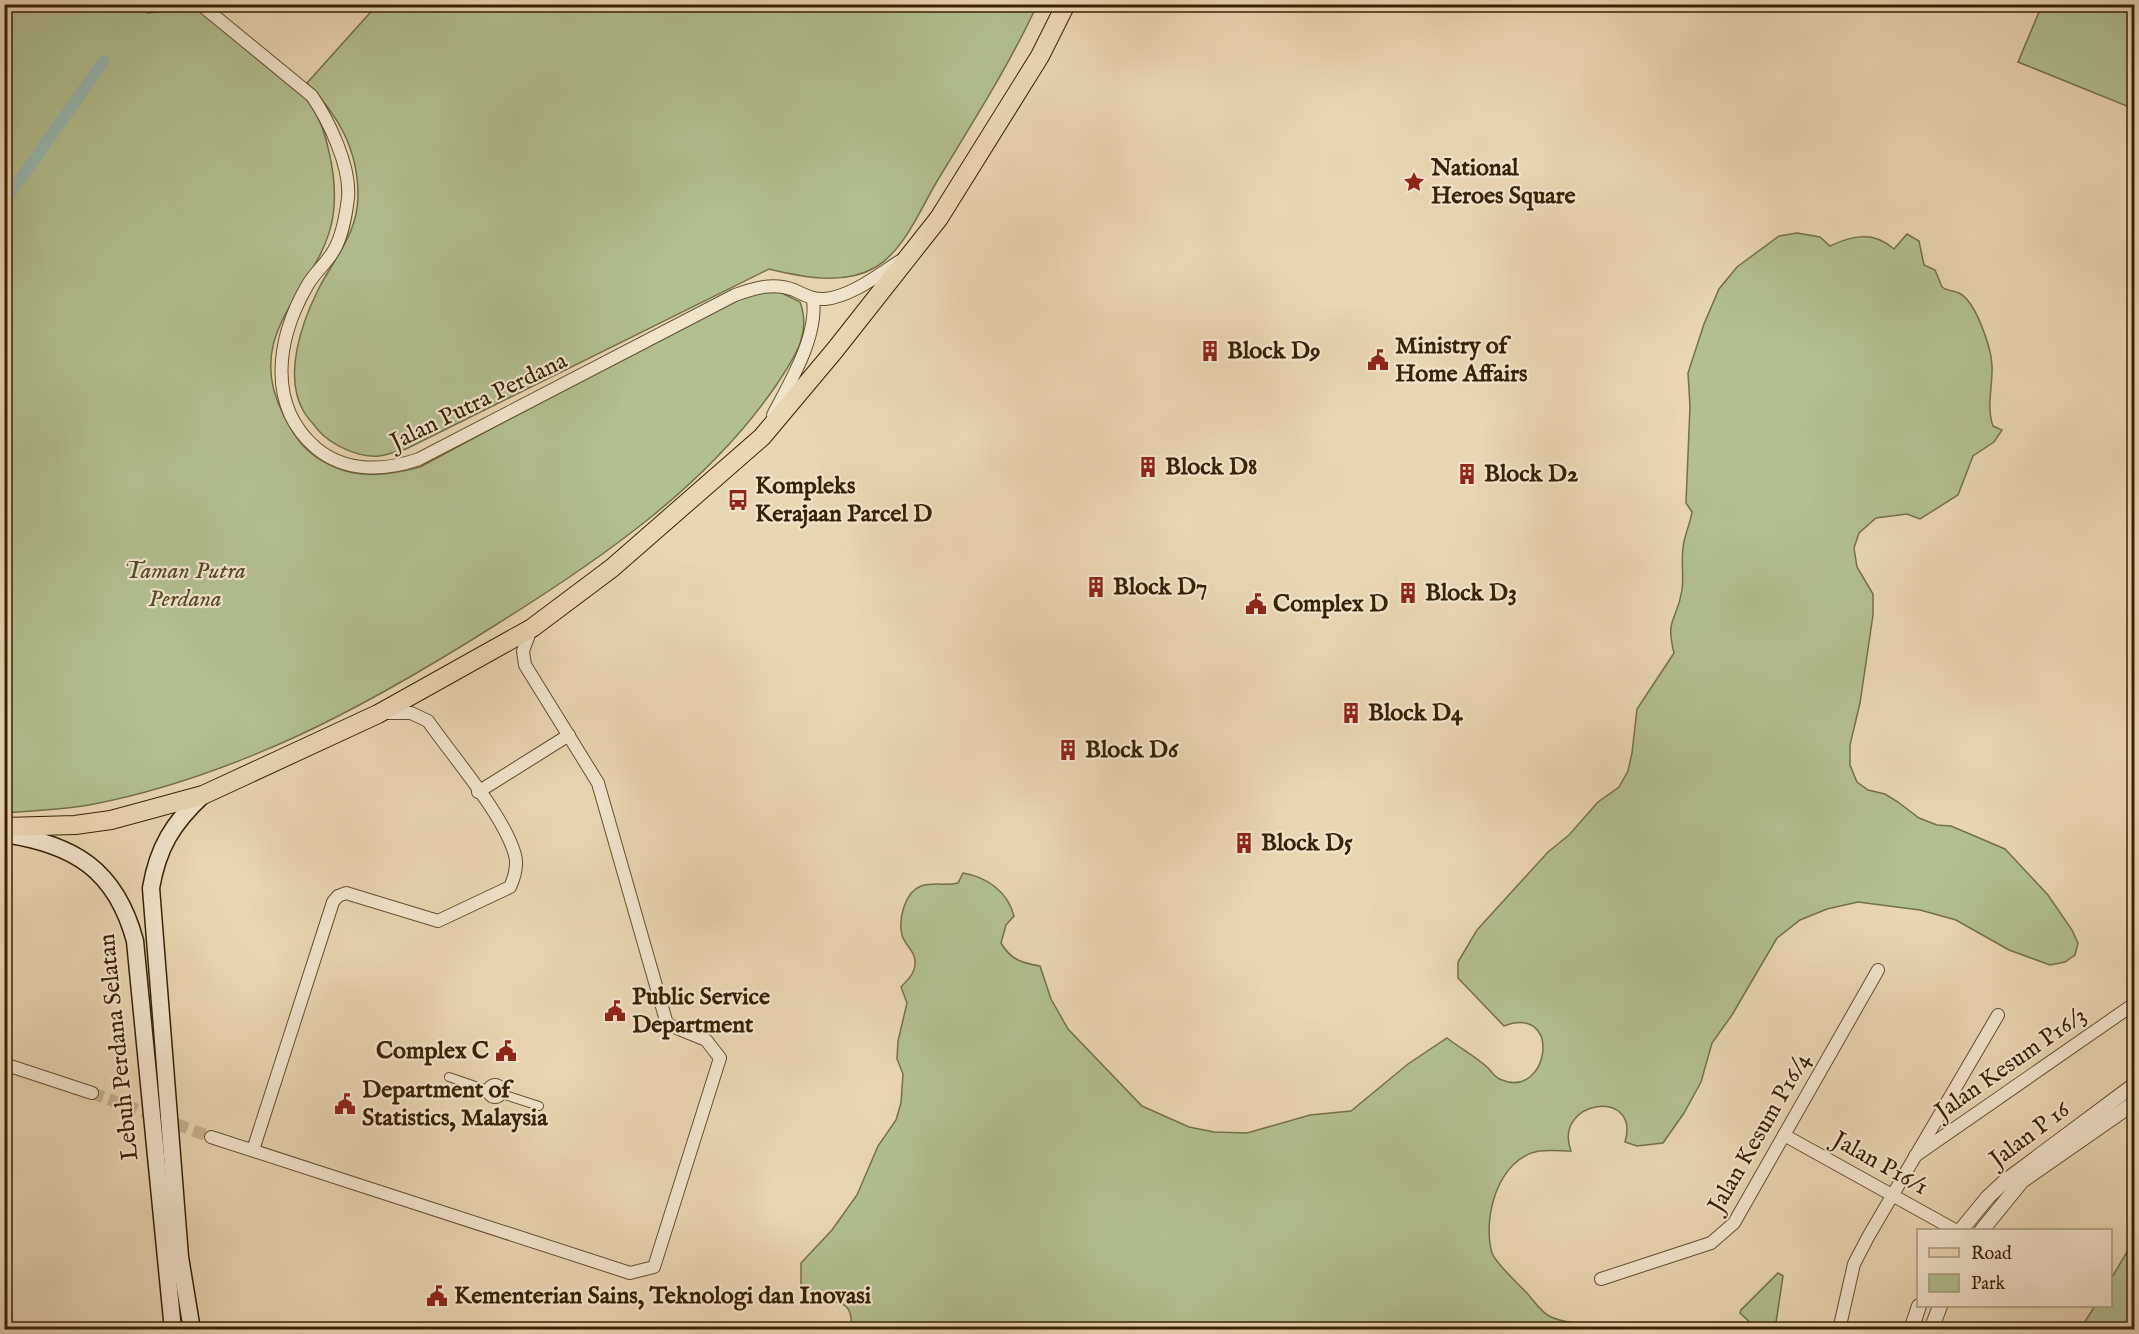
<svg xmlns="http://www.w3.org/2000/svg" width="2139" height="1334" font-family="'IM FELL English',serif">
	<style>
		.green { fill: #b2bf8f; stroke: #747048; stroke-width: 1.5 }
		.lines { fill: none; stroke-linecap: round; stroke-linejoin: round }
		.canal { stroke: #98b8b1; stroke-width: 12 }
		.minor-tunnel { stroke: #c5b28f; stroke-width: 12; stroke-dasharray: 12 6; stroke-linecap: butt }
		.pedestrian-casing { stroke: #644f2e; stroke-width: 10 }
		.minor-casing { stroke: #644f2e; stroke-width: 14 }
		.tertiary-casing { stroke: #644f2e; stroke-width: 16 }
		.secondary-casing { stroke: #372202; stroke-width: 19 }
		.primary-casing { stroke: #372202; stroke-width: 20 }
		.pedestrian { stroke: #f1e4cd; stroke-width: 8 }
		.minor { stroke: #f1e4cd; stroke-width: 12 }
		.tertiary { stroke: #f1e4cd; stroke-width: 14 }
		.secondary { stroke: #f1e4cd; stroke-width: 16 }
		.primary { stroke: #e9d6b2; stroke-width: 18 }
		.labels { text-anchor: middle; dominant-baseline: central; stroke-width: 4.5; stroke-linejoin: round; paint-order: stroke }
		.poi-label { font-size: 24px; font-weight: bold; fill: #372202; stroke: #f1e4cd; text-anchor: start }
		.street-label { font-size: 24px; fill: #372202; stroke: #f1e4cd }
		.park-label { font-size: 24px; font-style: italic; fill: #564925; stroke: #f1e4cd }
	</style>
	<rect width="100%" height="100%" fill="#e9d6b2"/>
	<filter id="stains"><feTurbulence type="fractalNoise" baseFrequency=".00333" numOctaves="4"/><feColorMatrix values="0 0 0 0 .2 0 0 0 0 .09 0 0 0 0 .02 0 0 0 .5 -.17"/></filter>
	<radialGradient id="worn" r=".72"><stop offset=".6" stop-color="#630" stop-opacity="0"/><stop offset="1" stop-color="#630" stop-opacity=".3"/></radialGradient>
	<g class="green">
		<path d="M5,5H136L147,13L193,9L209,16C232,35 255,55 278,75C289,84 304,94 312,106C320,119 326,137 329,152C334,173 336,195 333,216C322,288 240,328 283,414C291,430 300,446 316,457C350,480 382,477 420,467L737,297L774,289L800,302C812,334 794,358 777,384C707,487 598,561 494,626C429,667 363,706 293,738C231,766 161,791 94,804C65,810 34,810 5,813Z"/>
		<path d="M377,5H1037C1009,66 971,125 936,183C920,210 904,250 876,267C844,286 802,277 769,269L406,449C397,451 388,455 379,456C359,458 331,445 318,430C314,424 308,419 304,412C283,377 301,324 318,290C334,258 358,234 358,195C358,149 338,115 307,83Z"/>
		<path d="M2042,5H2134V109L2018,62Z"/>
		<path d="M1797,233L1820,237L1830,246C1853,235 1873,231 1894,249L1907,234L1919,241L1924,265L1935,270L1942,287C1948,291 1954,291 1959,293C1976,301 1991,348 1992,365C1993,386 1986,406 1993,426L2002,430L1994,442L1973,456L1958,495L1920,519L1907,514L1876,518L1859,533L1854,548L1857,567L1873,594V615L1860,703L1850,745V765L1857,782L1868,790L1885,794L1898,802L1919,818L1937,825L1951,826L2005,849L2048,895L2072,930L2078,943L2075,955L2065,962L2050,965L2009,950L1956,920L1920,910L1858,902L1827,909L1800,920L1777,938L1732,1015L1712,1043L1701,1082L1684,1113L1663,1143L1637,1146L1625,1142C1641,1087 1552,1100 1571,1151C1561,1151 1550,1150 1539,1151C1498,1158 1482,1218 1492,1253C1495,1262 1517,1283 1525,1291C1532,1298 1541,1313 1551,1317C1581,1330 1615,1318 1645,1329L851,1330C855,1291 827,1307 808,1295L801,1285V1263L832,1230L857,1195L878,1146L896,1120L901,1103L903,1074L897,1059L898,1041L907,1003L901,987C907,981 915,973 915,964C916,951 905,946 902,935C898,919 905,892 921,886C933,882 946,886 958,883L963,873C987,877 1008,892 1014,916L1006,925L1001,943C1011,960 1022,963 1040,966L1051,999L1068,1029L1142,1106L1189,1127L1214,1132L1247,1133L1310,1115L1351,1111L1408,1064L1447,1038C1460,1048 1476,1057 1488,1068C1493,1073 1495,1078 1502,1080C1549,1099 1563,1004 1504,1026L1458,978V962L1477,930L1548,852L1569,835L1598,802L1619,787L1628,771L1632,753L1637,709L1674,653C1665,617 1677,622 1682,590C1684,576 1681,562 1683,548C1684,535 1690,525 1692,512L1686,503L1690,406L1688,373L1704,324L1719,289L1737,267L1779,236Z"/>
		<path d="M2134,1240V1313L2128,1329H2092L2082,1326L2095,1306H2110L2111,1279Z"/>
		<path d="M1778,1273L1783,1276L1775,1329H1757L1740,1313L1741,1310Z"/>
	</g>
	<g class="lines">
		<path class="canal" d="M4,202L104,61"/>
		<path class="minor-tunnel" d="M92,1093L211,1137"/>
		<defs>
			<g id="pedestrian">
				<path d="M449,1077L487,1090"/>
				<circle cx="495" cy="1091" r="8"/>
				<path d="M502,1094L539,1106"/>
			</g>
			<g id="minor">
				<path d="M200,4L312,96C329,121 351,167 348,198C346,214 343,235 334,250C327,263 314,273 307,286C277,338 266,405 316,448C346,473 385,471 419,459L735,295C754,288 773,282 794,290C805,295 813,300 825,299C852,296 878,275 900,261"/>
				<path d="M773,415C790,382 818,337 813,299"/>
				<path d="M478,792L569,735"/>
				<path d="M4,1064L92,1093"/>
				<path d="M1784,1135L1955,1230"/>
				<path d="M211,1137L630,1273L654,1267L720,1058L706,1040L667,1024L598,783L525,665L523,651L531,629"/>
				<path d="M253,1150L333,902L338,896L346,893L438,921L510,887C515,876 518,866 515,855C504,815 453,757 428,721L411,713H383"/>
				<path d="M1915,1156L2134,1004"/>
				<path d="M1601,1279L1711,1243L1734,1223L1878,970"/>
				<path d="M1839,1330L1854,1264L1868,1237L1998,1015"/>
			</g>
			<g id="tertiary">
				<path d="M1961,1230L1988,1197L2004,1182L2134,1085"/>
				<path d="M1982,1230L2022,1181L2134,1103"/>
				<path d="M1911,1330L1919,1306"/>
				<path d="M1931,1330L1940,1306"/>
			</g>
			<g id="secondary">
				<path d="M4,834C74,844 116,870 135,941L173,1330"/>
				<path d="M192,1330L180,1257L151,888C158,847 173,823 203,795"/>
			</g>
			<path id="primary" d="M4,827L75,825L111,820L203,795L378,714L532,628L612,568L762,437L835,350L939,218L1040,56L1066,4"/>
		</defs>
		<use href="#pedestrian" class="pedestrian-casing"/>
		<use href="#minor" class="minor-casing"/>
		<use href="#tertiary" class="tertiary-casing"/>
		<use href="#secondary" class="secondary-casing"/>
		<use href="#primary" class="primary-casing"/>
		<use href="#pedestrian" class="pedestrian"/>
		<use href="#minor" class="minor"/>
		<use href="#tertiary" class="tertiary"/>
		<use href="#secondary" class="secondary"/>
		<use href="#primary" class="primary"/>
	</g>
	<defs>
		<symbol id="sight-bare" viewBox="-9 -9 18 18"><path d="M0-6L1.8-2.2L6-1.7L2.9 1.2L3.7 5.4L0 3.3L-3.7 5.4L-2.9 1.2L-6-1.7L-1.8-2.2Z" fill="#8f2418" stroke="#f1e4cd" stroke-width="2.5" paint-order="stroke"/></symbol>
		<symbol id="building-bare" viewBox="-9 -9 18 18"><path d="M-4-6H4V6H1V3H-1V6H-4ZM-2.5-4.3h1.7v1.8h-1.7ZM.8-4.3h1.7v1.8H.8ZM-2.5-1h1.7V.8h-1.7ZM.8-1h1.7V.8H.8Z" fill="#8f2418" stroke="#f1e4cd" stroke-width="2.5" paint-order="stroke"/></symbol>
		<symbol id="civic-bare" viewBox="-9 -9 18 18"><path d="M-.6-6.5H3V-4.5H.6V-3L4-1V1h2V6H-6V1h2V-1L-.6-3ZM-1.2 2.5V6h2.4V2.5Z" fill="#8f2418" stroke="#f1e4cd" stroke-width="2.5" paint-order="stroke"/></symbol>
		<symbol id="bus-bare" viewBox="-9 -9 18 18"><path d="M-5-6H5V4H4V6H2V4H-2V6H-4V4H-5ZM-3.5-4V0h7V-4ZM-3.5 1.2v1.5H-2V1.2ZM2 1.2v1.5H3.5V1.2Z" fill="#8f2418" stroke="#f1e4cd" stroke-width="2.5" paint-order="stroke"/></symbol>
	</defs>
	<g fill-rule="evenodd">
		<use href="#sight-bare" x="1399" y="167" width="30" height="30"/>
		<use href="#building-bare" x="1195" y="336" width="30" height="30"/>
		<use href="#civic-bare" x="1363" y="345" width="30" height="30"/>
		<use href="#building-bare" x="1133" y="452" width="30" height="30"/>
		<use href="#building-bare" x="1452" y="459" width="30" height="30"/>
		<use href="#bus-bare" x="723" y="485" width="30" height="30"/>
		<use href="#building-bare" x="1081" y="572" width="30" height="30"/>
		<use href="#building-bare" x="1393" y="578" width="30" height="30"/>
		<use href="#civic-bare" x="1241" y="589" width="30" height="30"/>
		<use href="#building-bare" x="1336" y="698" width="30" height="30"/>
		<use href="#building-bare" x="1053" y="735" width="30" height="30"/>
		<use href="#building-bare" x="1229" y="828" width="30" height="30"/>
		<use href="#civic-bare" x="600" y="996" width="30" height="30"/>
		<use href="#civic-bare" x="491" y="1036" width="30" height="30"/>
		<use href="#civic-bare" x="330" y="1089" width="30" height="30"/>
		<use href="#civic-bare" x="422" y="1281" width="30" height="30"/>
	</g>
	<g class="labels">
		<g class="poi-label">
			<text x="1431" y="168">National<tspan x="1431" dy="28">Heroes Square</tspan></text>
			<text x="1395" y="346">Ministry of<tspan x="1395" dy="28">Home Affairs</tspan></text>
			<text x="1227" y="351">Block D9</text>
			<text x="1165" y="467">Block D8</text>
			<text x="1484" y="474">Block D2</text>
			<text x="755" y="486">Kompleks<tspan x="755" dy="28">Kerajaan Parcel D</tspan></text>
			<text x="1113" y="587">Block D7</text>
			<text x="1425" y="593">Block D3</text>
			<text x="1273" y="604">Complex D</text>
			<text x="1368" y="713">Block D4</text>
			<text x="1085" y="750">Block D6</text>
			<text x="1261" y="843">Block D5</text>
			<text x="632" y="997">Public Service<tspan x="632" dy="28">Department</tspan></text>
			<text x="489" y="1051" text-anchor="end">Complex C</text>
			<text x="362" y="1090">Department of<tspan x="362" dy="28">Statistics, Malaysia</tspan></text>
			<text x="454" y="1296">Kementerian Sains, Teknologi dan Inovasi</text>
		</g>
		<g class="street-label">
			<text transform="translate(479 402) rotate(-26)">Jalan Putra Perdana</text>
			<text transform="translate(119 1047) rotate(-96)">Lebuh Perdana Selatan</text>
			<text transform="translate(2011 1064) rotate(-35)">Jalan Kesum P16/3</text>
			<text transform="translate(1760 1133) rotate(-60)">Jalan Kesum P16/4</text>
			<text transform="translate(2030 1135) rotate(-37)">Jalan P 16</text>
			<text transform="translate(1880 1164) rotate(29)">Jalan P16/1</text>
		</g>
		<g class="park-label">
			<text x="185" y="571">Taman Putra<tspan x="185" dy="28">Perdana</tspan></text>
		</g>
	</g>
	<rect width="2139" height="1334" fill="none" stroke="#e9d6b2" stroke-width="24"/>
	<rect x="6" y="6" width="2127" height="1322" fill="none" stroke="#372202" stroke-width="3"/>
	<rect x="12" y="12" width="2115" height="1310" fill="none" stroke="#372202" stroke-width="1.5"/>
	<rect x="1917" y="1229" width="195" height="78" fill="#f1e4cd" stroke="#a7967c" stroke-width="1.5"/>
	<rect x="1929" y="1248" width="30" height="9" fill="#e9d6b2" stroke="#a7967c" stroke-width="1.5"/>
	<text x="1971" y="1259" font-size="18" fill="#372202">Road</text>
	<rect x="1929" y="1274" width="30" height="18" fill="#b2bf8f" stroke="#a7967c" stroke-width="1.5"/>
	<text x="1971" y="1289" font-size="18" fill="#372202">Park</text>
	<rect width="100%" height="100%" filter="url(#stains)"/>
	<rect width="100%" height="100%" fill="url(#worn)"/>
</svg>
